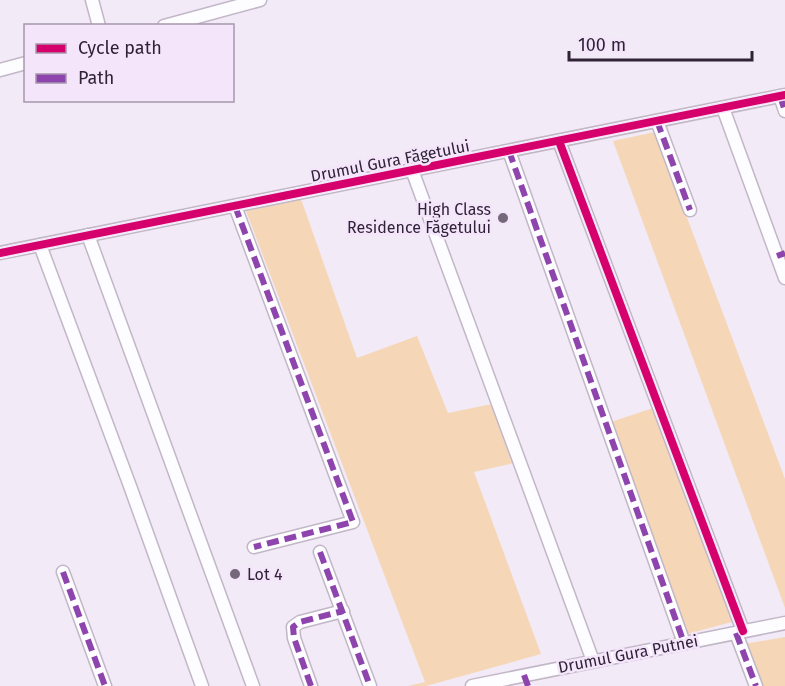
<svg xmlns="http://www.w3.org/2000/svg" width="785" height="686" font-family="'Fira Sans',sans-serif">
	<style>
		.green { fill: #f5d7b7 }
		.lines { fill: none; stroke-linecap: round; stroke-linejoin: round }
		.street-casing { stroke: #c2b7c7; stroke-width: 15 }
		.street { stroke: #fdfcfe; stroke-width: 12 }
		.quiet { stroke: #8e44ad; stroke-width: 6; stroke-dasharray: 12 6; stroke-linecap: butt }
		.cycleway-casing { stroke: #f4e5fb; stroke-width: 11 }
		.cycleway { stroke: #d6006c; stroke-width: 8 }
		.poi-dot { fill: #74687a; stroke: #f4e5fb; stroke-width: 2 }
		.labels { text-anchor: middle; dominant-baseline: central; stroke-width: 5; stroke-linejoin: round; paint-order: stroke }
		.street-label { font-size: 16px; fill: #302237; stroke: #f4e5fb }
		.poi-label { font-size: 16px; fill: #302237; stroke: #f4e5fb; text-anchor: end }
	</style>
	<rect width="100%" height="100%" fill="#f2eaf6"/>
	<g class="green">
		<path d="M655,132L785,479V608L613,141Z"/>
		<path d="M301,199L357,358L417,336L448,413L492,404L514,463L474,472L541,654L426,686H408L425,682L246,211Z"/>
		<path d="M653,408L732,622L687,634L611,422Z"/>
		<path d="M785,637V686H759L744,644Z"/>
	</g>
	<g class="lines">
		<defs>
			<g id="street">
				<path d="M92,0L99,26"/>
				<path d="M164,26L260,0"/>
				<path d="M0,70L26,63"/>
				<path d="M780,96L785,111"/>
				<path d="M723,108L785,278"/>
				<path d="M657,121L690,210"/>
				<path d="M559,141L743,631"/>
				<path d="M509,151L684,643"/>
				<path d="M412,170L593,661"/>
				<path d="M235,206L353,522L254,547"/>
				<path d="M88,235L253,686"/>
				<path d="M40,245L130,486L202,686"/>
				<path d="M0,253L785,95"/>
				<path d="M320,552L370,686"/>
				<path d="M63,572L105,686"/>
				<path d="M736,633L756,686"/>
				<path d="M311,686L294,638L293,627L300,622L343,611"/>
				<path d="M472,686L785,623"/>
			</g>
		</defs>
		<use href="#street" class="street-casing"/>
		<use href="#street" class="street"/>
		<g class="quiet">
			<path d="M780,96L785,111"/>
			<path d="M657,121L690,210"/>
			<path d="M509,151L684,643"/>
			<path d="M235,206L353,522L254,547"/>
			<path d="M777,256L785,253"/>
			<path d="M320,552L370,686"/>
			<path d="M63,572L105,686"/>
			<path d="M736,633L756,686"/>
			<path d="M524,675L528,686"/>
			<path d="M311,686L294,638L293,627L300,622L343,611"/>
		</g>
		<defs>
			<g id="cycleway">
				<path d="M559,141L743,631"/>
				<path d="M0,253L785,95"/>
			</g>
		</defs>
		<use href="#cycleway" class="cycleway-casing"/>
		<use href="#cycleway" class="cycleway"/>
	</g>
	<g class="poi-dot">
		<circle cx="503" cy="218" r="6"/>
		<circle cx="235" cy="574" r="6"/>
	</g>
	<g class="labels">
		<g class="street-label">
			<text transform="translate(390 161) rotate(-11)">Drumul Gura Făgetului</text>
			<text transform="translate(628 654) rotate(-11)">Drumul Gura Putnei</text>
		</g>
		<g class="poi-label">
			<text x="491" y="209">High Class<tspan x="491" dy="18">Residence Făgetului</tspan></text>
			<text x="247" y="574" text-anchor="start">Lot 4</text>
		</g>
	</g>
	<rect x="24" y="24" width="210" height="78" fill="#f4e5fb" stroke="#a697ad" stroke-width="1.5"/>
	<rect x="36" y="44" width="30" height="9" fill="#d6006c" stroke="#a697ad" stroke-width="1.5"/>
	<text x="78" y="54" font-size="18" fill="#302237">Cycle path</text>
	<rect x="36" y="74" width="30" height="9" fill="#8e44ad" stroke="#a697ad" stroke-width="1.5"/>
	<text x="78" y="84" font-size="18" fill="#302237">Path</text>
	<path d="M569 51v9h183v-9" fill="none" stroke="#302237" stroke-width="3"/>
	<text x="578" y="51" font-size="18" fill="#302237" stroke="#f4e5fb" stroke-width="4.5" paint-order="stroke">100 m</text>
</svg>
